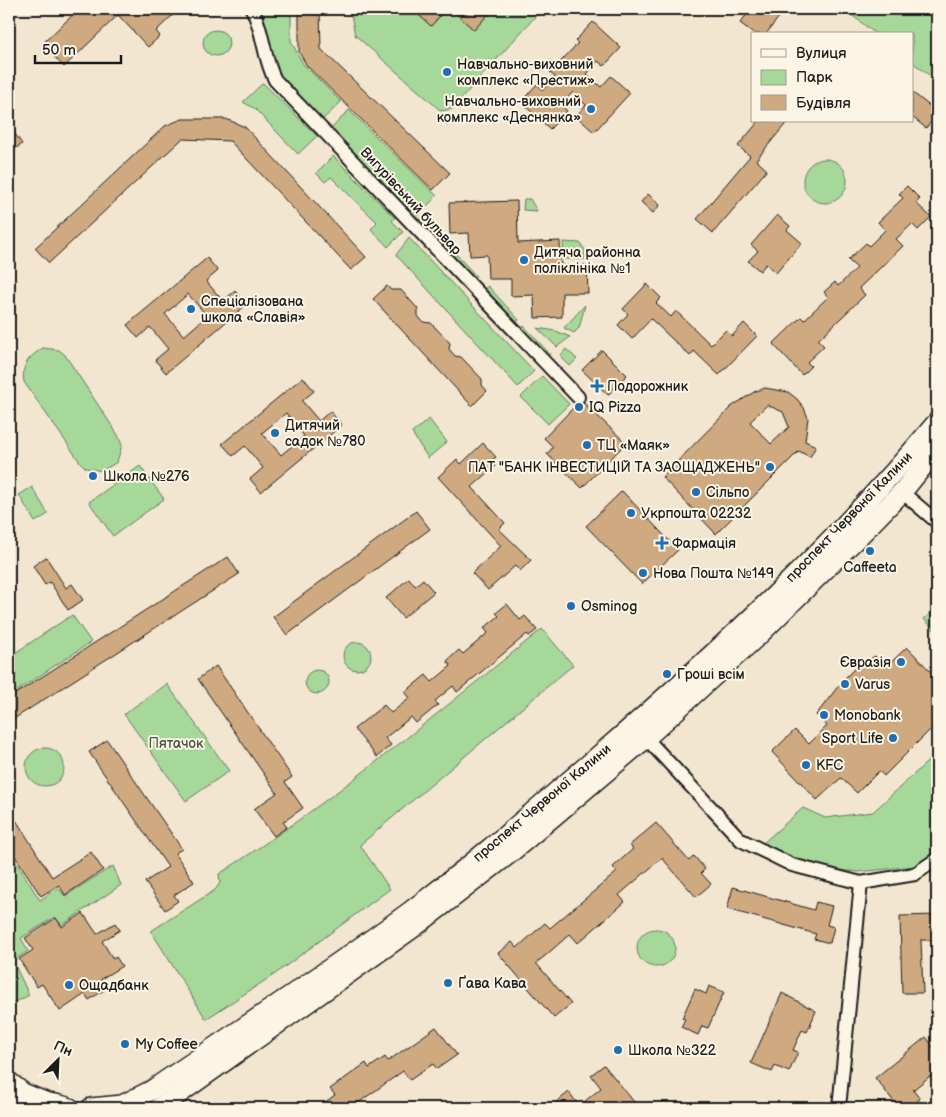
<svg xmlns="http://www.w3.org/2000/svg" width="946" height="1117" font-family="'Balsamiq Sans',sans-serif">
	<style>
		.green { fill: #a6d89a; stroke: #617a5b }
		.building { fill: #cfaa81; stroke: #1c1c1c; fill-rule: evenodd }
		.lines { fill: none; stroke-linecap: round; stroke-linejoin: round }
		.street-casing { stroke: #1c1c1c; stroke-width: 16 }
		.secondary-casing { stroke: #1c1c1c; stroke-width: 22 }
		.street { stroke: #fcf5e5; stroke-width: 12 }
		.secondary { stroke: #fcf5e5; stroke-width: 19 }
		.poi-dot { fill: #1f6fb2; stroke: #fcf5e5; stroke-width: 2 }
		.labels { text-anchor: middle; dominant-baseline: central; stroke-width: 4; stroke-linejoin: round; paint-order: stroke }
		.poi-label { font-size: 14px; fill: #1c1c1c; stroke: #fcf5e5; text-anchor: start }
		.street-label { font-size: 14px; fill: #1c1c1c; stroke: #fcf5e5 }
		.park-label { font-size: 14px; fill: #455442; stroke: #fcf5e5 }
	</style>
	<rect width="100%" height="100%" fill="#f3e6d1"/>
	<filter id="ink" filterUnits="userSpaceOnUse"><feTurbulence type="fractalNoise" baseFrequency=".02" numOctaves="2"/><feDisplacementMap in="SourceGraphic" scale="10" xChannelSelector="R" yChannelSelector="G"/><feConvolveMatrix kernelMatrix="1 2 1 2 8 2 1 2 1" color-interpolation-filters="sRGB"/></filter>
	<g filter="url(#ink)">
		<g class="green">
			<path d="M259,9H291V41L303,64L341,102L321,121L284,83L278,73Z"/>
			<path d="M350,9H542L452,109L441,111L355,35Z"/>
			<path d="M844,9H937V73L933,78L912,62V34H876Z"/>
			<circle cx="216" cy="43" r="13"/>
			<path d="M263,83L317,136L298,154L255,109L243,102Z"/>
			<path d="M349,110L437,196L414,219L329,131Z"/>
			<path d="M333,156L395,218L392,221L403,232L388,247L371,229L377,222L331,177L325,182L316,173Z"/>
			<circle cx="825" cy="181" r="22"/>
			<path d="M524,199H530L537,211L523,210Z"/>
			<path d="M423,216L443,239L438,243L418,221Z"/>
			<path d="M409,238L534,371L518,387L396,255Z"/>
			<path d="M445,242L476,276L472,280L441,246Z"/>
			<path d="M563,242L580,243L585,250V259H564Z"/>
			<path d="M488,286L519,320L514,325L483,290Z"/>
			<path d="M585,305L579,328L574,333L564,328Z"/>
			<path d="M524,326L550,354L546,358L519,330Z"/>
			<path d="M537,328L556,331L570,337L557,347Z"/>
			<path d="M43,348L59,350L65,355L118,435L122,445L117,462L102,471L86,468L80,462L24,382C21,364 29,357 43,348Z"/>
			<path d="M566,349L577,359L570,366L560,356Z"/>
			<path d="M542,376L569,404L548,424L521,397Z"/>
			<path d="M429,419L447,442L428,458L412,433Z"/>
			<path d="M140,466L164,499L113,536L89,502Z"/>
			<path d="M32,487L48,514L35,522L19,495Z"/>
			<path d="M937,607V633L924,619Z"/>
			<path d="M72,615L91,642L9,696V657Z"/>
			<path d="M542,629L573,665L360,845L390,889L275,974L206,1019L151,931L215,890L220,883L219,874C334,801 437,713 542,629Z"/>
			<circle cx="357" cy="656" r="14"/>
			<circle cx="317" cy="682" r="12"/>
			<path d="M167,684L229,771L186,801L124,714Z"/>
			<circle cx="45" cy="767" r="19"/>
			<path d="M937,753V850L914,866L859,872L830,869L794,860L762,844L803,808L825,818L873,812Z"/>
			<path d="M9,851L40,900L58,888L65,896L113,866L121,885L62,925L55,917L21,938L28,951L13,961L29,995L9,1006Z"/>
			<circle cx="656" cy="948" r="19"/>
		</g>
		<g class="building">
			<path d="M79,9H171L175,13L156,31L160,36L148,47L118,15L64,67L42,44Z"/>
			<path d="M299,9H320L321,49L450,173L433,190L307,66L299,52Z"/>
			<path d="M412,9H446L431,26Z"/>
			<path d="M451,9H493L474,30Z"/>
			<path d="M751,9H785L766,34H755L740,23Z"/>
			<path d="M593,22L621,48L604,66L598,61L587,74L601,87L611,76L630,93L594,132L576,116L586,105L573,92L561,105L567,111L550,129L521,102L537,84L543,90L555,77L550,73L578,43L575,41Z"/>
			<path d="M912,92L937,112V127L931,122L926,128L912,117Z"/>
			<path d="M182,119H226L245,127L366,257L351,270L230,141L182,139L49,263L35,248L165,126Z"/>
			<path d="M759,121H788L756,160L767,170L713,233L697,219L750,156L738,146Z"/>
			<path d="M9,125L22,144L9,153Z"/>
			<path d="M907,186L920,199L916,203L931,217L918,230L912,224L896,239L903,246L859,288L865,295L818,340L824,346L807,362L811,366L802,375L773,344L801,317L804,320L828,297L824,292L835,282L838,286L857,268L848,260L866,243L869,246L885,230L878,222L903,198L899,194Z"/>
			<path d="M648,194L660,205L653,213L641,202Z"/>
			<path d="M517,201L518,243L560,241L561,266L587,265L588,293H562V317L535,318L534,295L511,296V279H488L487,255L470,256L469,233L450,234L449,203Z"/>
			<path d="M777,215L790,226L787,230L802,243L776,273L766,264L760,271L748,261L758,251L751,245Z"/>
			<path d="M207,258L218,271L206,281L223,301L235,291L246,305L166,373L155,360L168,349L150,327L138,338L127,325ZM188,294L207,316L184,336L165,314Z"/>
			<path d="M647,284L661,298L656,303L671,317L676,311L711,345L726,330L732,336L744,323L757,336L719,375L694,351L690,356L651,319L632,339L618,325L628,314L623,309Z"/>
			<path d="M387,286L391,290H401L418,309V316L423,322L431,323L450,343L449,349L455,356L461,357L482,379V385L487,391L472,406L373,299Z"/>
			<path d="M602,350L627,375L608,395L582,370Z"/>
			<path d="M303,377L314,391L302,401L319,421L330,411L342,425L261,492L250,479L263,468L245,446L233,456L222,444ZM286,413L304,436L281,455L262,433Z"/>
			<path d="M765,388L788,392L797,399L804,408L808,418L805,441L816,446L810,457L799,451L716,534L662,477L731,407L754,392ZM767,405L783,412L789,427L771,444L750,422Z"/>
			<path d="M584,403L626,443L582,488L547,454L553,447L544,438L576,405Z"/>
			<path d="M483,443L496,457L491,461L496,466L472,487L505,523L499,529L531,560L520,571L515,566L488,590L472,573L501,546L438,477L457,459L461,464Z"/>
			<path d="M622,491L678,550L642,584L586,526Z"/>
			<path d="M416,511L430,529L287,635L273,617Z"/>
			<path d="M46,557L66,588L72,584L83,600L68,610L50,582L45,585L33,566Z"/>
			<path d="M228,557L239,574L9,722V698Z"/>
			<path d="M409,578L415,586L423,579L434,592L403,618L386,598Z"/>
			<path d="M507,604L520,620L525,616L537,630L529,636L527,634L457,692L453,686L435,701L438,705L416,723L411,717L385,738L391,745L377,757L354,729L384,705L391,713L410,698L405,692L426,675L432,682L451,666L447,661L459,650L463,654L488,633L484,628L499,616L496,613Z"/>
			<path d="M907,647L937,678V712L930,719L935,725L884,776L879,771L857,793L841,778L817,800L772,752L795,730L809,744L827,726L816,715L843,680L854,669L875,656L886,667Z"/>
			<path d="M216,666L292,777L285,782L303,808L283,822L287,827L274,836L254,809L277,793L198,679Z"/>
			<path d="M107,740L182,849L175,853L194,882L174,895L178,901L165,910L145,882L168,867L89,752Z"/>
			<path d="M9,809L52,877L91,852L103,870L65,895L59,885L41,896L9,847Z"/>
			<path d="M656,823L689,861L694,856L705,869L701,873L711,884L696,897L662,858L619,895L625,902L578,943L570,934L545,956L536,963L571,1004L554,1018L498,953L512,942L517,948L545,923L550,928L617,872L613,867L633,849L630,845Z"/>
			<path d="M733,887L814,910L816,902L832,906L827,925L834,927L830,943L814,939L816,934L727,909Z"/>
			<path d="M83,913L97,934L115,923L120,930L102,941L113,959L116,957L122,966L101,979L107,988L89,1000L85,994L60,1011L42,984L37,987L19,959L33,950L25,938L56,918L62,927Z"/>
			<path d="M937,915V940H921L923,993H902L900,916Z"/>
			<path d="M709,986L724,992L708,1028L702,1026L698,1035L681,1027L685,1019L682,1018L695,989L706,994Z"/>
			<path d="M782,993L816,1011L807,1032L802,1030L793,1050L798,1052L789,1072L775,1066L772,1072L751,1063Z"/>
			<path d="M436,1027L457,1055L437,1069L433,1064L410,1080L403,1071L351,1108H317L335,1095L330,1089L366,1063L369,1068L385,1057L388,1061Z"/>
			<path d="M926,1037L937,1052V1085L930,1076L913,1090L920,1099L908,1108H899L875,1078Z"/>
			<path d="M604,1065L639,1108H549L569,1092L579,1106L601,1088L591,1075Z"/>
		</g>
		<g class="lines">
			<defs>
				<g id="street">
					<path d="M252,9C264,31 263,58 275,80L578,397"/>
					<path d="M902,492L937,522"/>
					<path d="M646,738L741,840L792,865L861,883L915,874L937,859"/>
					<path d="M839,1108L861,883"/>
				</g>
				<g id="secondary">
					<path d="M9,1082L23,1093L45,1102"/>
					<path d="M14,1108C32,1101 51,1101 70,1108"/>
					<path d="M91,1108L122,1105L152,1090C237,1031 325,974 408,913C474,864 535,810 597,757C717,653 835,544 937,422"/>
					<path d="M159,1108L417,925L509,854L646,738L761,633L861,534L902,492L937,449"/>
				</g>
			</defs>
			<use href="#street" class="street-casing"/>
			<use href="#secondary" class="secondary-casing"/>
			<use href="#street" class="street"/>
			<use href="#secondary" class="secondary"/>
		</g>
	</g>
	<g class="poi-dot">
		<circle cx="447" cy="72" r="5"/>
		<circle cx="591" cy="109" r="5"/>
		<circle cx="524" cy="260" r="5"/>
		<circle cx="191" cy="309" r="5"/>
		<path d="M594.5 378.5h5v5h5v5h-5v5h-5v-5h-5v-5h5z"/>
		<circle cx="579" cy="407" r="5"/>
		<circle cx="275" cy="433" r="5"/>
		<circle cx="587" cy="445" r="5"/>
		<circle cx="770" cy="467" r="5"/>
		<circle cx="93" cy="476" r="5"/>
		<circle cx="696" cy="492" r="5"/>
		<circle cx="631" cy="513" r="5"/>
		<path d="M659.5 535.5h5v5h5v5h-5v5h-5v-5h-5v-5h5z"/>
		<circle cx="870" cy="551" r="5"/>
		<circle cx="643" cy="573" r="5"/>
		<circle cx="571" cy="606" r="5"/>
		<circle cx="901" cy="662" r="5"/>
		<circle cx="667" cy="674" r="5"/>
		<circle cx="845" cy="684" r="5"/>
		<circle cx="824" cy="715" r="5"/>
		<circle cx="893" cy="738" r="5"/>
		<circle cx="806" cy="765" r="5"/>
		<circle cx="448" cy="983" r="5"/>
		<circle cx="69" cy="985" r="5"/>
		<circle cx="125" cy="1044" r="5"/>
		<circle cx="618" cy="1050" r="5"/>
	</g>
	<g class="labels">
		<g class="poi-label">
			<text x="457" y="64">Навчально-виховний<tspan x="457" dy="16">комплекс «Престиж»</tspan></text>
			<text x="581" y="101" text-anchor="end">Навчально-виховний<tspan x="581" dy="16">комплекс «Деснянка»</tspan></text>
			<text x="534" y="252">Дитяча районна<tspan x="534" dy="16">поліклініка №1</tspan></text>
			<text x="201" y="301">Спеціалізована<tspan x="201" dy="16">школа «Славія»</tspan></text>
			<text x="607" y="386">Подорожник</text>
			<text x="589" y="407">IQ Pizza</text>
			<text x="285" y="425">Дитячий<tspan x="285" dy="16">садок №780</tspan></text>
			<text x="597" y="445">ТЦ «Маяк»</text>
			<text x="760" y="467" text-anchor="end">ПАТ "БАНК ІНВЕСТИЦІЙ ТА ЗАОЩАДЖЕНЬ"</text>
			<text x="103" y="476">Школа №276</text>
			<text x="706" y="492">Сільпо</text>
			<text x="641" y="513">Укрпошта 02232</text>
			<text x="672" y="543">Фармація</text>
			<text x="870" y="567" text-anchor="middle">Caffeeta</text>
			<text x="653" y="573">Нова Пошта №149</text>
			<text x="581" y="606">Osminog</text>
			<text x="891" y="662" text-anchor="end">Євразія</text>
			<text x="677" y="674">Гроші всім</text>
			<text x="855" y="684">Varus</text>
			<text x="834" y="715">Monobank</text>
			<text x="883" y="738" text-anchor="end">Sport Life</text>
			<text x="816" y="765">KFC</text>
			<text x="458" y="983">Ґава Кава</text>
			<text x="79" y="985">Ощадбанк</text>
			<text x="135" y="1044">My Coffee</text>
			<text x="628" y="1050">Школа №322</text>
		</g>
		<g class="street-label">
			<text transform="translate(411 201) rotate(47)">Вигурівський бульвар</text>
			<text transform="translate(849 517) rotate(-46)">проспект Червоної Калини</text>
			<text transform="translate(542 803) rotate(-40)">проспект Червоної Калини</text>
		</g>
		<g class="park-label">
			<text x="176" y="743">Пятачок</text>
		</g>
	</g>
	<rect width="946" height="1117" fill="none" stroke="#fcf5e5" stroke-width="30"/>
	<rect x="15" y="15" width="916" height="1087" fill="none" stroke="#1c1c1c" stroke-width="2" filter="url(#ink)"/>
	<rect x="751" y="32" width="162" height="90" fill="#fcf5e5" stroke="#a29e95"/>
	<rect x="761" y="49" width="25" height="8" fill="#fcf5e5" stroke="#a29e95"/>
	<text x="796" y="58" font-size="15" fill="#1c1c1c">Вулиця</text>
	<rect x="761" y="70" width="25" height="15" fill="#a6d89a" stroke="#a29e95"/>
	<text x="796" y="82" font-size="15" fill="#1c1c1c">Парк</text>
	<rect x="761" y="95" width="25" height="15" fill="#cfaa81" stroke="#a29e95"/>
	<text x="796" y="108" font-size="15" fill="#1c1c1c">Будівля</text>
	<g transform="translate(58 1060) rotate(24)" stroke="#fcf5e5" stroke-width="4" paint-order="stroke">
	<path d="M0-4L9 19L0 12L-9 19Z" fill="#1c1c1c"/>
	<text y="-8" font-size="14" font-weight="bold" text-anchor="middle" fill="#1c1c1c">Пн</text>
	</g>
	<path d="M35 55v8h86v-8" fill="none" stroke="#1c1c1c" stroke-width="2.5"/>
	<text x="42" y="55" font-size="15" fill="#1c1c1c" stroke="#fcf5e5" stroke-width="4" paint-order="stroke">50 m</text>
</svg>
